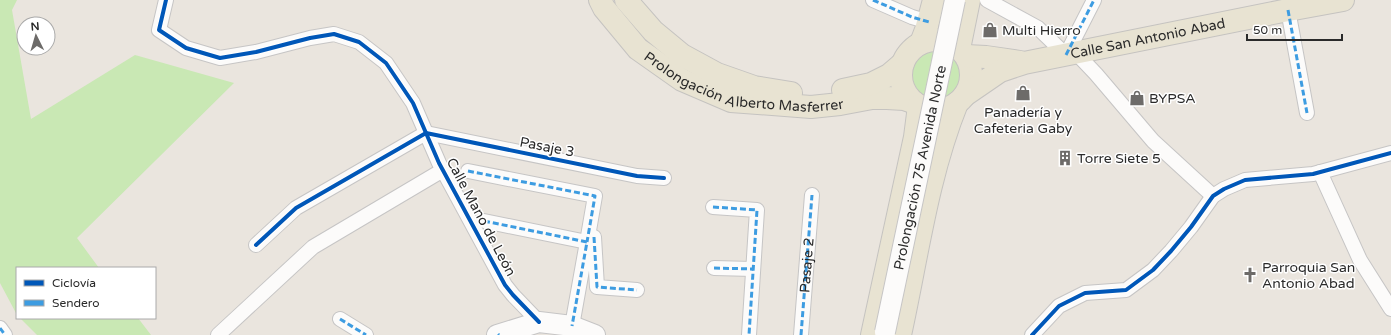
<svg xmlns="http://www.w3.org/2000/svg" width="1391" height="335" font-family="'Varela Round',sans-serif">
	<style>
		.green { fill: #c9e8b4 }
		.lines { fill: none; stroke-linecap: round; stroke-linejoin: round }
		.street-casing { stroke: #c6c5c5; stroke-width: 16 }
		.secondary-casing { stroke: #c6c5c5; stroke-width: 22 }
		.primary-casing { stroke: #c5c3c0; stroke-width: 24 }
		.street { stroke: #fcfbfa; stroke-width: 14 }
		.secondary { stroke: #fcfbfa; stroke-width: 20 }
		.primary { stroke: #e8e3d2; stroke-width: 22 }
		.secondary-bridge-casing { stroke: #c6c5c5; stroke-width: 22; stroke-linecap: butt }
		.secondary-bridge { stroke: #fcfbfa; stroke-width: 20 }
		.quiet { stroke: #3d9ce1; stroke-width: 3; stroke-dasharray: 6 3; stroke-linecap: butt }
		.cycleway-casing { stroke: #fff; stroke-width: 6 }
		.cycleway { stroke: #0057b8; stroke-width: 4 }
		.labels { text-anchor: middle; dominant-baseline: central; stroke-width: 3; stroke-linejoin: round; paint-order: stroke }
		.poi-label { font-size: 14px; fill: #2a2a2a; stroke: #fff; text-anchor: start }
		.street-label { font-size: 14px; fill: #2a2a2a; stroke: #fff }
	</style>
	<rect width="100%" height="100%" fill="#eae5de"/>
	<g class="green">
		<path d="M0,0H17L12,10L31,119L135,55L234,83L77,238L99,268H17V315L0,283Z"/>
		<path d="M936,48L943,49L963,64L966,70V78L965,86L946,104L942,105L912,91C904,71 913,50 936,48Z"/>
		<path d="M20,318H138L151,335H37Z"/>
	</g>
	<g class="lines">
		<defs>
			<g id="street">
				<path d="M166,0L159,30L186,48L220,58L256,52L310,38L334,34L359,42L386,63L413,103L439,163L505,285L513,295L539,322"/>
				<path d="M873,0L912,17L929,22"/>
				<path d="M987,0L1038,28L1066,55L1094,0"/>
				<path d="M1288,10L1307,113"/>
				<path d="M1076,53L1096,74L1153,141L1213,196"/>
				<path d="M468,171L595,196L587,242"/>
				<path d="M1320,172L1360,260L1391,309"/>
				<path d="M713,207L757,210L749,335"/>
				<path d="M484,221L587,242L572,326"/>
				<path d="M594,237L597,287L637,290"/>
				<path d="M256,245L296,208L426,133L637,176L664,178"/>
				<path d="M714,268L753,269"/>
				<path d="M340,319L366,335"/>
				<path d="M0,328L5,335"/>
				<path d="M218,335L313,247L443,170"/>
				<path id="s1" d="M801,335L812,195"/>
				<path d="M1032,335L1059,306L1085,293L1126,290L1153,270L1171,251L1191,227L1213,196L1224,189L1245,180L1313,174L1391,153"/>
			</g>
			<path id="secondary" d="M497,335L539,322L572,326L595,335"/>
			<g id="primary">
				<path id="s2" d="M600,0L604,8L638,49L682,80L731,101L811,107L840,104L872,98H887L904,99L915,103"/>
				<path d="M626,0L653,31L682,55L717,74L754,87L791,93"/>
				<circle cx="936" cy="75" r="35"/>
				<path d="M921,43L926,30L934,0"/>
				<path d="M959,49L969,0"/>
				<path d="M966,56L986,57L1020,62"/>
				<path d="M843,90L871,84L889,75L903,63"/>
				<path id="s3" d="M965,95L1000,71L1024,63L1288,10L1343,0"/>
				<path d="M872,335L915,137L919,106"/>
				<path d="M900,335C917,258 927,177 957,103"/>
			</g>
		</defs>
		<use href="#street" class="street-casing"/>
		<use href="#secondary" class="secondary-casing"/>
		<use href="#primary" class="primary-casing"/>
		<use href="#street" class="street"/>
		<use href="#secondary" class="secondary"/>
		<use href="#primary" class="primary"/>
		<defs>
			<g id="secondary-bridge">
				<path id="s4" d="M885,332L955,0"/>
			</g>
		</defs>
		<use href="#secondary-bridge" class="secondary-bridge-casing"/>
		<use href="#secondary-bridge" class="secondary-bridge"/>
		<g class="quiet">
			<path d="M873,0L912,17L929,22"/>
			<path d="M1288,10L1307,113"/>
			<path d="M1066,55L1094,0"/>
			<path d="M468,171L595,196L587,242"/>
			<path d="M713,207L757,210L749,335"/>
			<path d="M484,221L587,242L572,326"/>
			<path d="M594,237L597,287L637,290"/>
			<path d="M714,268L753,269"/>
			<path d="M340,319L366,335"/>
			<path d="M0,328L5,335"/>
			<path d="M498,334L499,335"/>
			<path d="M801,335L812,195"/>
		</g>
		<defs>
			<g id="cycleway">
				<path d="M166,0L159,30L186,48L220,58L256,52L310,38L334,34L359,42L386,63L413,103L439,163L505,285L513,295L539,322"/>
				<path d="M256,245L296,208L426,133L637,176L664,178"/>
				<path d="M1032,335L1059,306L1085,293L1126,290L1153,270L1171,251L1191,227L1213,196L1224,189L1245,180L1313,174L1391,153"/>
			</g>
		</defs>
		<use href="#cycleway" class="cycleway-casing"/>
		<use href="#cycleway" class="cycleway"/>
	</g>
	<defs>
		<symbol id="shop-bare" viewBox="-9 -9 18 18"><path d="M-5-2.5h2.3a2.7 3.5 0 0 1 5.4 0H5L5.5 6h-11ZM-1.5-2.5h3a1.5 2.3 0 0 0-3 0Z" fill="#6d6b69" stroke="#fff" stroke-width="2.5" paint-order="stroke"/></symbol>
		<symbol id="building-bare" viewBox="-9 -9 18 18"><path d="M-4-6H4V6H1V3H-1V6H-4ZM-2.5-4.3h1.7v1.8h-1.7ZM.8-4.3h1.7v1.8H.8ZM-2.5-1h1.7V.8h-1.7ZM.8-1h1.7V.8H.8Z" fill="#6d6b69" stroke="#fff" stroke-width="2.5" paint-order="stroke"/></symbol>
		<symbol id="church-bare" viewBox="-9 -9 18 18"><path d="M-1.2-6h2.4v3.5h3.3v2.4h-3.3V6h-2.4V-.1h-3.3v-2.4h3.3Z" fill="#6d6b69" stroke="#fff" stroke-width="2.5" paint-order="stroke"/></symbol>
	</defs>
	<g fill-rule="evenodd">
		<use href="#shop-bare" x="979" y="19" width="22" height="22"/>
		<use href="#shop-bare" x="1012" y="82" width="22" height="22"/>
		<use href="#shop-bare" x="1126" y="87" width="22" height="22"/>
		<use href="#building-bare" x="1054" y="147" width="22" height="22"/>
		<use href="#church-bare" x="1239" y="264" width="22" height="22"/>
	</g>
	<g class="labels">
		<g class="poi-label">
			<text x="1002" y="30">Multi Hierro</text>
			<text x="1149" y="98">BYPSA</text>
			<text x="1023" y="112" text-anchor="middle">Panadería y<tspan x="1023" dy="16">Cafeteria Gaby</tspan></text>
			<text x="1077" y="158">Torre Siete 5</text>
			<text x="1262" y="267">Parroquia San<tspan x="1262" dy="16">Antonio Abad</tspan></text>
		</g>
		<g class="street-label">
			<text stroke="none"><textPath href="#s3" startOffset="194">Calle San Antonio Abad</textPath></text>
			<text stroke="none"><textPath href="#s2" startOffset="177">Prolongación Alberto Masferrer</textPath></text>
			<text transform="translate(547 147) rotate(11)">Pasaje 3</text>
			<text stroke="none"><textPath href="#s4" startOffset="168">Prolongación 75 Avenida Norte</textPath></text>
			<text transform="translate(481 217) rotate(62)">Calle Mano de León</text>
			<text stroke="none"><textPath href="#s1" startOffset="70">Pasaje 2</textPath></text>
		</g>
	</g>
	<rect x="16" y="267" width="140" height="52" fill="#ffffff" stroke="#aaaaaa"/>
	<rect x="24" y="280" width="20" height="6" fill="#0057b8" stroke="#aaaaaa"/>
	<text x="52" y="287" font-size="12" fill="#2a2a2a">Ciclovía</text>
	<rect x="24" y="300" width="20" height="6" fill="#3d9ce1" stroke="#aaaaaa"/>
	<text x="52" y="307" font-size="12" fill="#2a2a2a">Sendero</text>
	<g transform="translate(36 36) rotate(355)"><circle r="19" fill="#ffffff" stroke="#aaaaaa"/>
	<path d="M0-3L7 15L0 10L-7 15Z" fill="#6d6b69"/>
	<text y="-6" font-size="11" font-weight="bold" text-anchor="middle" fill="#2a2a2a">N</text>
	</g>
	<path d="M1247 34v6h95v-6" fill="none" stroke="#2a2a2a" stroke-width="2"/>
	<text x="1253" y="34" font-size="12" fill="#2a2a2a" stroke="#ffffff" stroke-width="3" paint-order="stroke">50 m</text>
</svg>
